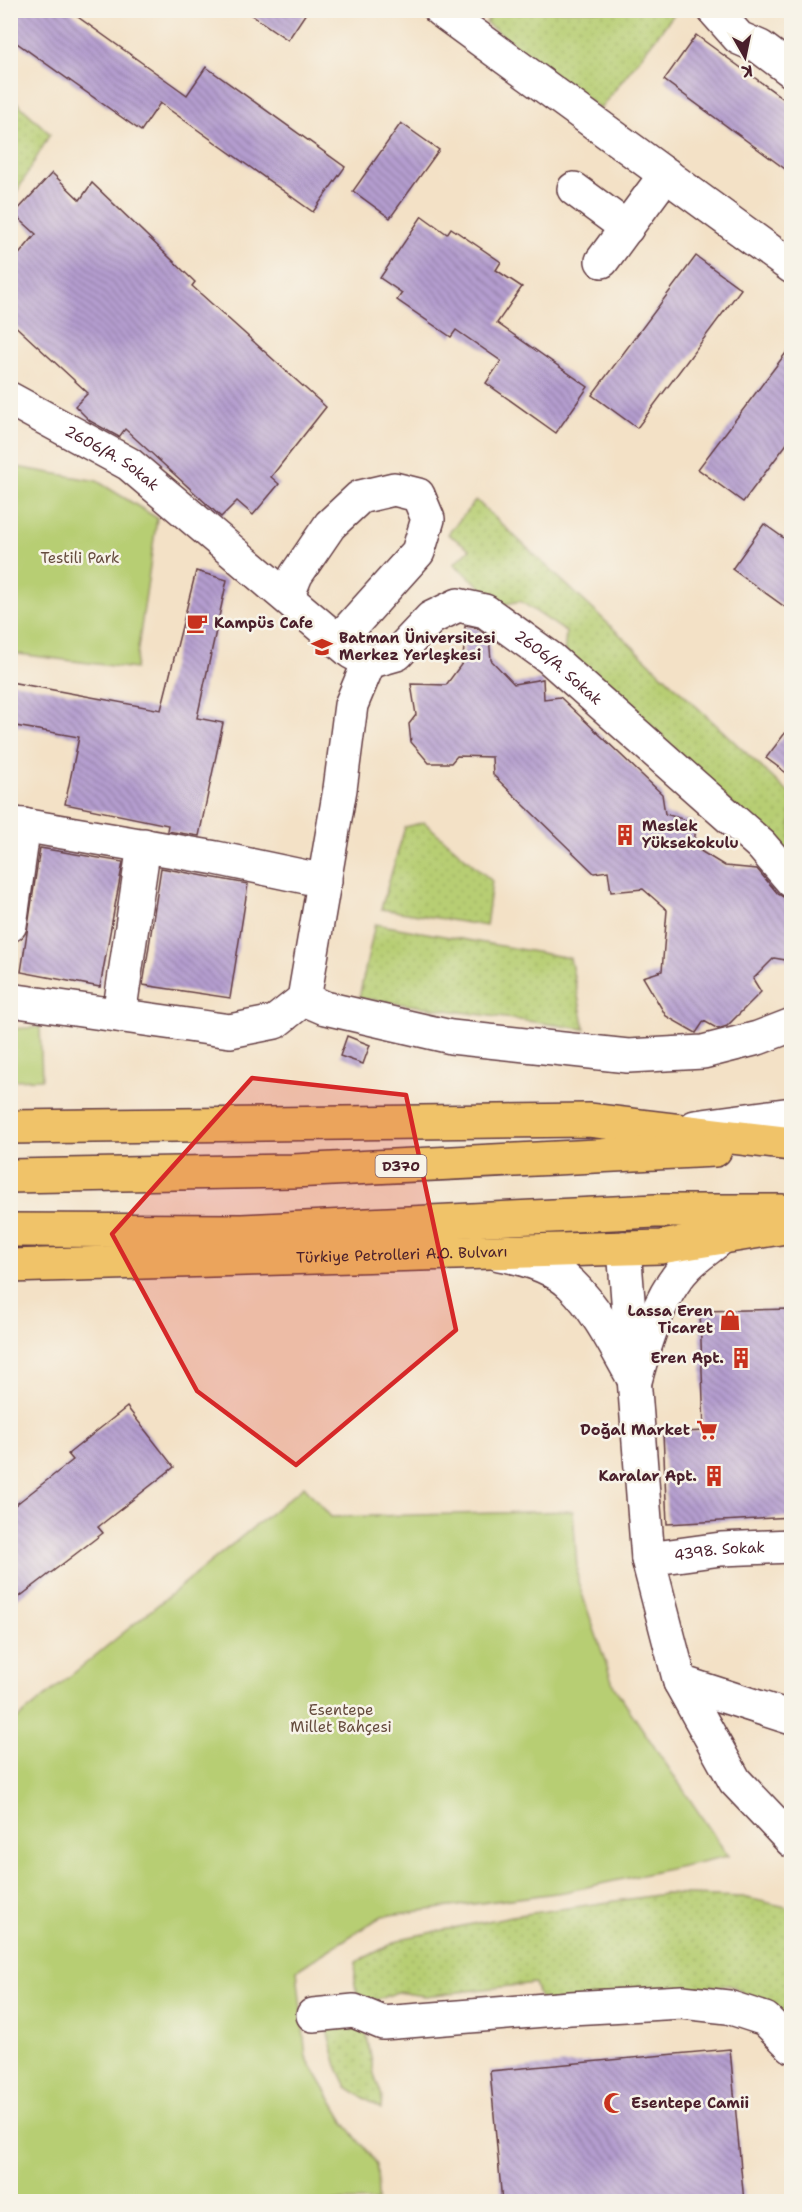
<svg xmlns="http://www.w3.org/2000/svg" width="802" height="2212" font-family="'Shantell Sans',sans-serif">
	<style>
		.grass { fill: url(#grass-dots); stroke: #80764f; stroke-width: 1.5 }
		.park { fill: #b7ce73; stroke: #80764f; stroke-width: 1.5 }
		.building { fill: url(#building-back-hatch) }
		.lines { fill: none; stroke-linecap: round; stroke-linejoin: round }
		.minor-casing { stroke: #633c42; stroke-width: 36 }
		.highway-casing { stroke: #633c42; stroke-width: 36 }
		.minor { stroke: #fff; stroke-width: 33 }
		.highway { stroke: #f0c369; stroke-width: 33 }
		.marked { fill: #d62828; fill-opacity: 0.2; stroke: #d62828; stroke-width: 4.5; stroke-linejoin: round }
		.labels { text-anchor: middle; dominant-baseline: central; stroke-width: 5; stroke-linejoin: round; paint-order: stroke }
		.shield { fill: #f7f3e8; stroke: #7e5f64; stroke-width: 1.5 }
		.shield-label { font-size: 14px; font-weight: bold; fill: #4a1f2b }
		.street-label { font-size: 15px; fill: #4a1f2b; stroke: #f7f3e8 }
		.park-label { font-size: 15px; fill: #654b3d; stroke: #f7f3e8 }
		.poi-label { font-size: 15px; font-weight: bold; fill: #4a1f2b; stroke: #f7f3e8; text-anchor: start }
	</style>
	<defs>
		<pattern id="grass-dots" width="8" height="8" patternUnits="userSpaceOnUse" patternTransform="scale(1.5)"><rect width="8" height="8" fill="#b7ce73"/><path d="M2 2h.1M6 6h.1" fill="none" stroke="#9fb064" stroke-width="1.8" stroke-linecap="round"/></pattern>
		<pattern id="building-back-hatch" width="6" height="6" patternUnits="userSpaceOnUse" patternTransform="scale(1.5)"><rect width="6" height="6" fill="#b49dcf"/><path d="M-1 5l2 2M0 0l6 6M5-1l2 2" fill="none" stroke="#947fa8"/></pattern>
	</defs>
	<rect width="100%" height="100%" fill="#f7f3e8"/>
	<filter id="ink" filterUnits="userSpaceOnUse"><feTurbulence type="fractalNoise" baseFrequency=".0167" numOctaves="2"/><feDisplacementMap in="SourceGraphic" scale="12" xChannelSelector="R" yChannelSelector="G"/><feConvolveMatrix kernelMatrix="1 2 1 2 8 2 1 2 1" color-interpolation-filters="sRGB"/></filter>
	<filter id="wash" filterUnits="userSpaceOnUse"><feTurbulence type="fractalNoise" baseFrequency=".008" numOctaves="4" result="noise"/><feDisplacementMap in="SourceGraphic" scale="24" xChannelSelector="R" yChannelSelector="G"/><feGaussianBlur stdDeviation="1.35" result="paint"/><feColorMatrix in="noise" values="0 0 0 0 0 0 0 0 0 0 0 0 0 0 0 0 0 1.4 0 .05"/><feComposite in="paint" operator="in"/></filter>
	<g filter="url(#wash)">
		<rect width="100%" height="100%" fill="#f3e1c6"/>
		<g class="grass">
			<path d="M675,10V13L600,109L486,23L494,11Z"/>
			<path d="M11,97L50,134L11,202Z"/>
			<path d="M476,500L791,795V856L564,655L566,632L520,601L502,605L454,564L470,549L448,534Z"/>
			<path d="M424,822L492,881L486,926L381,909L405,827Z"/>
			<path d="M375,924L570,958L585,1029L359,998Z"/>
			<path d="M664,1894L743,1897L786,1907L791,1911V2033L756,2000L729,1985L541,2003L535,1983L425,1996L397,1992L378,2000L360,1997C352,1987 355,1975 356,1962L404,1938L512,1916Z"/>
			<path d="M365,2025L374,2074L382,2096L381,2109L347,2087L337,2066L327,2030Z"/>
		</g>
		<g class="park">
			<path d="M11,466L97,481L157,518L135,669L11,653Z"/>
			<path d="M40,1027L42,1079L11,1080V1029Z"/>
			<path d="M304,1486L331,1517L573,1511L578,1582L614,1687L728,1856L564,1892L382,1916L297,1970L306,2057L346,2125L377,2164L378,2201L11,2202V1724Z"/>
		</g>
		<g id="blocks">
			<g class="building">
				<path d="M10,10H68L187,95L206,67L345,167L313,212L160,103L141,131L10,38Z"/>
				<path d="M244,10H308L288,40Z"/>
				<path d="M696,35L792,105V174L664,80Z"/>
				<path d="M401,123L439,150L390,218L353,191Z"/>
				<path d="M52,173L80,200L92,183L195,282L192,286L326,407L271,477L279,484L253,515L237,501L221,517L125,429L119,437L90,421L75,406L88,393L10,321V265L36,234L14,214Z"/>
				<path d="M422,216L447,234L451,228L501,262L496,270L522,287L497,323L588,387L556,433L486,383L501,361L456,330L451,337L397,300L402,293L380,278Z"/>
				<path d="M696,256L741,289L637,428L592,395Z"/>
				<path d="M792,345V437L743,502L698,469Z"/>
				<path d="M764,524L792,544V612L732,569Z"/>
				<path d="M196,571L227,580L197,718L223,723L199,836L167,831L168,825L65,804L79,737L10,725V682L161,710Z"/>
				<path d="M465,626L477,628L489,637L491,660L514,684L543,679L544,699L560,697L662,794L665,814L696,823L694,847L725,866L757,869L778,894L785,898L792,899V961L774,958L753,979L761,992L727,1026L718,1029L704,1021L696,1033L666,1016L643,977L662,971L667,910L643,889L611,892L608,871L594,873L493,775L492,757L457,756L451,763H429L411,742L409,724L416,715L411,684L446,685L463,662Z"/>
				<path d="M792,724V777L766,758Z"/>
				<path d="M40,848L123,862L100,987L21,972Z"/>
				<path d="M161,868L248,884L230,998L143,985Z"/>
				<path d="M347,1036L370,1045L363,1064L340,1056Z"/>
				<path d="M792,1309V1517L667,1524L663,1433L704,1431L700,1311Z"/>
				<path d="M127,1407L174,1467L98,1527L103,1533L10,1604V1509L73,1460L68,1454Z"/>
				<path d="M730,2049L744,2202H502L490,2071Z"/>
			</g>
		</g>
	</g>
	<g filter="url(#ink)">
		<use href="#blocks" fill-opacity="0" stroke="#633c42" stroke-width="1.5"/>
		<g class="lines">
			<defs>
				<g id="minor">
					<path d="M440,10L792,267"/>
					<path d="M714,10L739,38L760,47L792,71"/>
					<path d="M574,189L627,228"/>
					<path d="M602,261L666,174"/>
					<path id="s1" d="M10,399L129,464L351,652L369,662L397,654L431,618L458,605L485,611L550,658L761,845L792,881"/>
					<path d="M287,597L296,575L330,525L360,497L394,489L418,495L428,519L418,552L338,641"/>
					<path d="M10,823L216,858L325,881"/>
					<path d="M10,925L24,825"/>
					<path d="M304,999L325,1008L451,1037L628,1056L703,1052L758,1038L792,1025"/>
					<path d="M10,1000L230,1031L275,1022L304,999L340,789L351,705L369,662"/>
					<path d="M119,1015L144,845"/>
					<path d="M695,1127L792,1114"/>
					<path d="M624,1248L648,1559L680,1682L735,1781L792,1841"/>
					<path d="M499,1254C523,1258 553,1267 571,1284C599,1311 616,1348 635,1381C645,1344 659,1295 686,1267C696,1256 711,1247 722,1237"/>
					<path id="s2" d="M648,1559L721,1549L792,1546"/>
					<path d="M680,1682L792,1718"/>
					<path d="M313,2015L354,2011L383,2023L570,2008L682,2002L728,2007L765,2019L792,2046"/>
				</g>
				<g id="highway">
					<path d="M10,1127L589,1120L792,1144"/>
					<path d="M10,1176L293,1171L715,1150"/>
					<path d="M10,1230L242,1231L655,1211H782"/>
					<path id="s3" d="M10,1266L661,1247L792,1226"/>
				</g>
			</defs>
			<use href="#minor" class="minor-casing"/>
			<use href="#highway" class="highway-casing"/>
			<use href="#minor" class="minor"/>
			<use href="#highway" class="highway"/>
		</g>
	</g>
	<path class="marked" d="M252,1078L406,1095L456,1330L296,1465L197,1391L112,1234Z"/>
	<defs>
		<symbol id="cafe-bare" viewBox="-9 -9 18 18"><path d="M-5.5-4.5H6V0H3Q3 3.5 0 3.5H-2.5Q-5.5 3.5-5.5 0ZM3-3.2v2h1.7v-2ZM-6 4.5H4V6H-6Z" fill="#c8321e" stroke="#f7f3e8" stroke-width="2.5" paint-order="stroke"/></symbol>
		<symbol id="university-bare" viewBox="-9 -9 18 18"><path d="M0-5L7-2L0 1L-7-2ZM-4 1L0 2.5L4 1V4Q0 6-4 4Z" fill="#c8321e" stroke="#f7f3e8" stroke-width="2.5" paint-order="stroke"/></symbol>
		<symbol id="building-bare" viewBox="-9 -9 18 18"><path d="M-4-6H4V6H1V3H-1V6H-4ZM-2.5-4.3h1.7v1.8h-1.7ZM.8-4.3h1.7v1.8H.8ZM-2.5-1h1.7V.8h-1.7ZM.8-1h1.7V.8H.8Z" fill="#c8321e" stroke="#f7f3e8" stroke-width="2.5" paint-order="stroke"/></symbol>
		<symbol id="shop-bare" viewBox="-9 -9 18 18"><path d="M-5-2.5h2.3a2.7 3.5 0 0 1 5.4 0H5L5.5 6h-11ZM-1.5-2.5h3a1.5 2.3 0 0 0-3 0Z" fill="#c8321e" stroke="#f7f3e8" stroke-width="2.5" paint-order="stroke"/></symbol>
		<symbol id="supermarket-bare" viewBox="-9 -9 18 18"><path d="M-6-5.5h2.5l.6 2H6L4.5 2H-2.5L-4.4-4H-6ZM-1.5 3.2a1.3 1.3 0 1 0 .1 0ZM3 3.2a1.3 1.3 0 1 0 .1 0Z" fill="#c8321e" stroke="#f7f3e8" stroke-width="2.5" paint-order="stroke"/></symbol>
		<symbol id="mosque-bare" viewBox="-9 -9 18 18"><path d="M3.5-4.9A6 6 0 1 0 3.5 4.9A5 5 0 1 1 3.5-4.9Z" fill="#c8321e" stroke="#f7f3e8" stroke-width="2.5" paint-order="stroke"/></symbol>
	</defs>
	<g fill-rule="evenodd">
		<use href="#cafe-bare" x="182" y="608" width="30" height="30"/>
		<use href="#university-bare" x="307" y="632" width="30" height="30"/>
		<use href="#building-bare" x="610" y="820" width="30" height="30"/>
		<use href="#shop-bare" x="715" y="1305" width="30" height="30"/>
		<use href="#building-bare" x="726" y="1343" width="30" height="30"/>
		<use href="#supermarket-bare" x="692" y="1415" width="30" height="30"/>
		<use href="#building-bare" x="699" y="1461" width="30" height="30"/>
		<use href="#mosque-bare" x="599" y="2088" width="30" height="30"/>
	</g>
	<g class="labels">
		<rect class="shield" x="375.5" y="1155" width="51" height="22" rx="4.5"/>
		<g class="shield-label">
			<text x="401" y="1166">D370</text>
		</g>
		<g class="street-label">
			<text stroke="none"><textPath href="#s1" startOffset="118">2606/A. Sokak</textPath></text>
			<text stroke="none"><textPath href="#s1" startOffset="676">2606/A. Sokak</textPath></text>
			<text stroke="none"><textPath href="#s3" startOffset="392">Türkiye Petrolleri A.O. Bulvarı</textPath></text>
			<text stroke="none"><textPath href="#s2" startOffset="72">4398. Sokak</textPath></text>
		</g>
		<g class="park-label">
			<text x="80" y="558">Testili Park</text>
			<text x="341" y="1710">Esentepe<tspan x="341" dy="17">Millet Bahçesi</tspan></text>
		</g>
		<g class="poi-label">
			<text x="214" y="623">Kampüs Cafe</text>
			<text x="339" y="638">Batman Üniversitesi<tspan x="339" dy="17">Merkez Yerleşkesi</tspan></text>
			<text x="642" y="826">Meslek<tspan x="642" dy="17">Yüksekokulu</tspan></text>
			<text x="713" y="1311" text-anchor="end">Lassa Eren<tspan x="713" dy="17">Ticaret</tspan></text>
			<text x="724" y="1358" text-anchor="end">Eren Apt.</text>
			<text x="690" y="1430" text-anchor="end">Doğal Market</text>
			<text x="697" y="1476" text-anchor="end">Karalar Apt.</text>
			<text x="631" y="2103">Esentepe Camii</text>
		</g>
	</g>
	<rect width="802" height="2212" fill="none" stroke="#f7f3e8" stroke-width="36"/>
	<g transform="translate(745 57) rotate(171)" stroke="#f7f3e8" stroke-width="4.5" paint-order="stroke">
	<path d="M0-4.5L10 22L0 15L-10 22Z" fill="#4a1f2b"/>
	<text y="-9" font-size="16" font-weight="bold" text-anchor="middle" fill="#4a1f2b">K</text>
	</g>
</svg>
